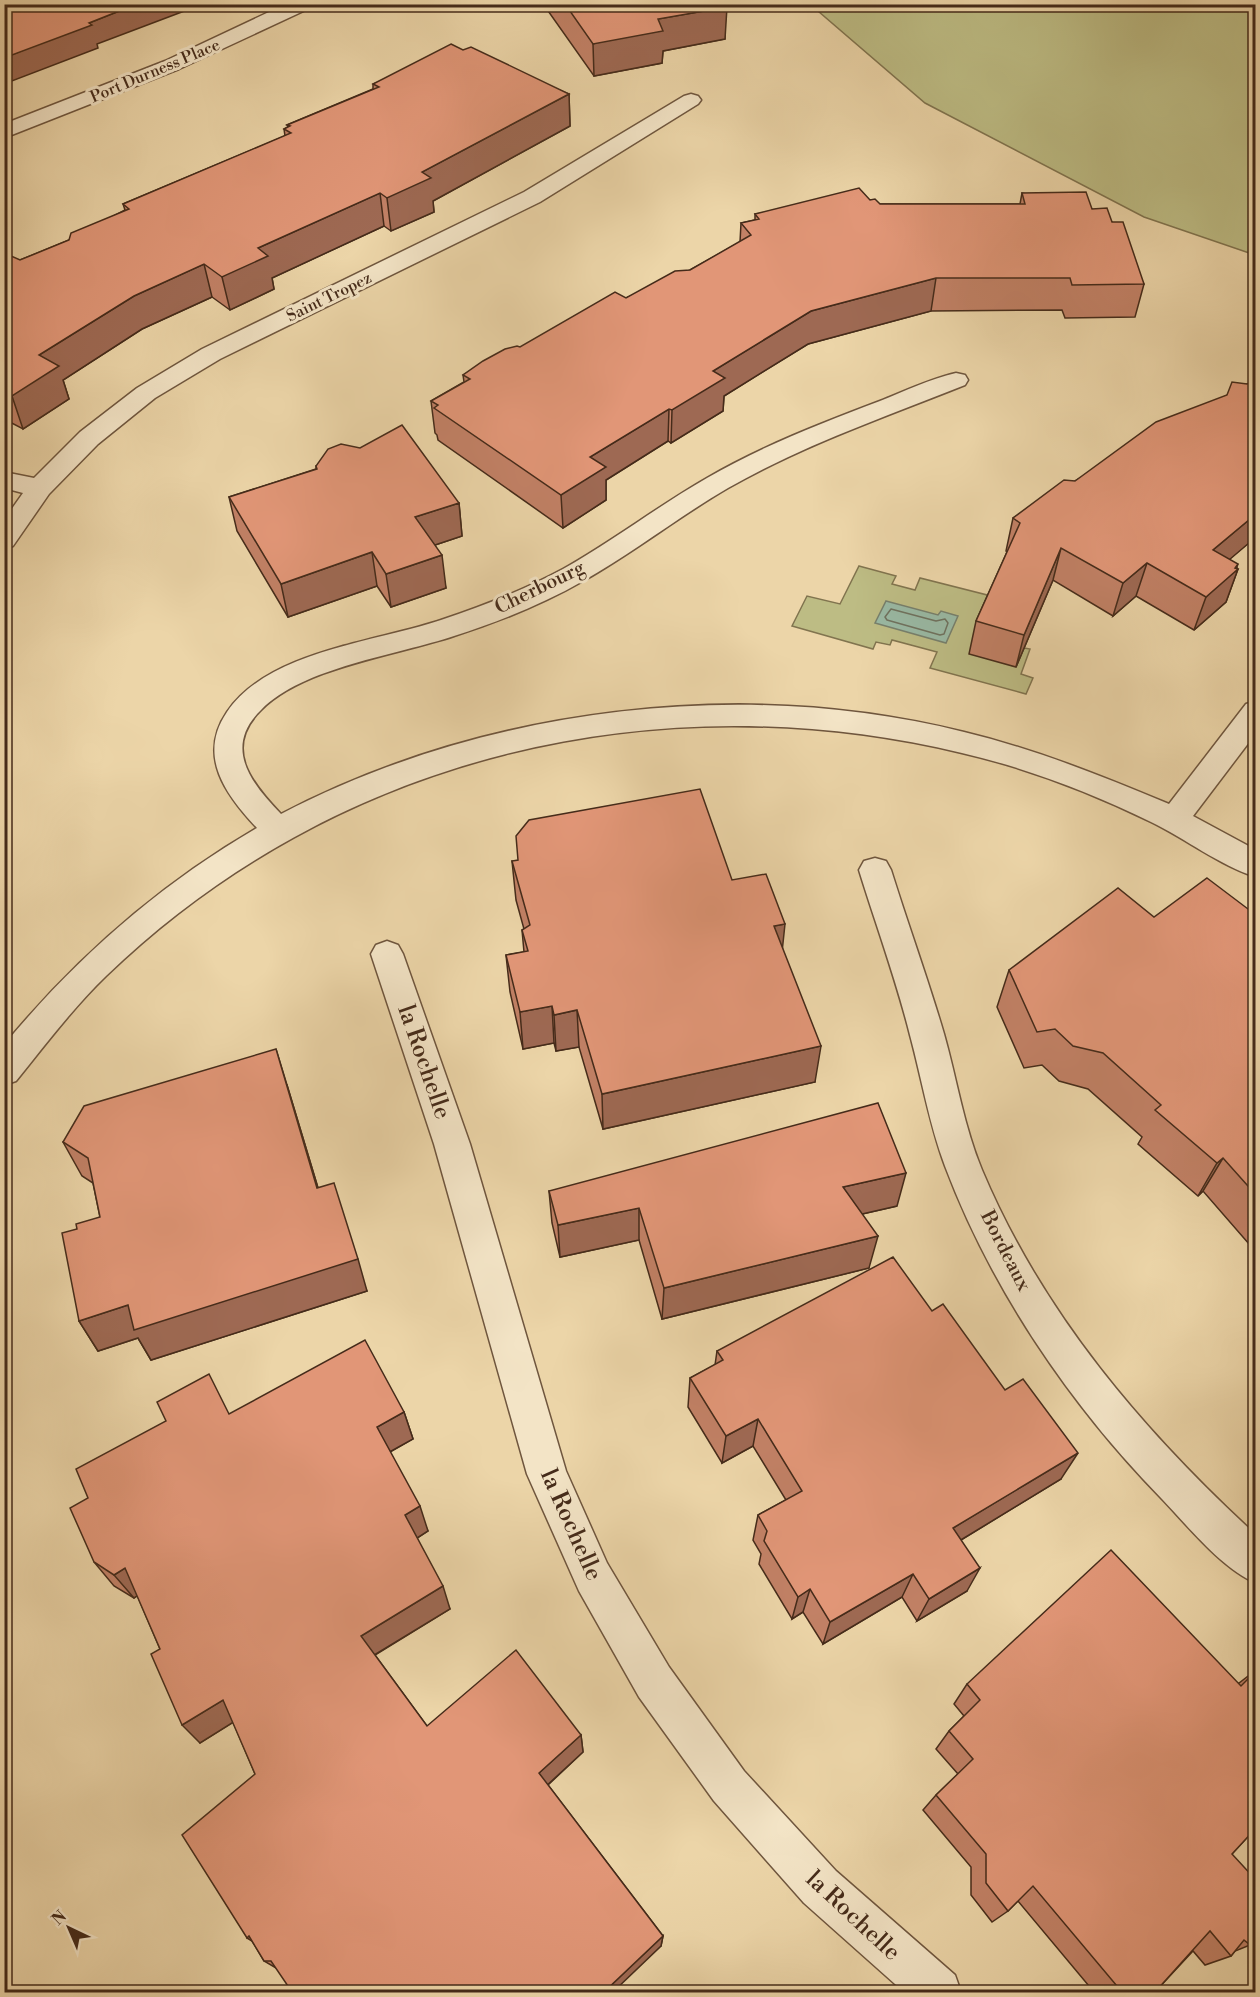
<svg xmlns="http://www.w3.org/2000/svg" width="1260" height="1997" font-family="'Libre Bodoni',serif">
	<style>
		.green { fill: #bdbc84; stroke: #81744f; stroke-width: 1.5 }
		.water { fill: #99b9a4; stroke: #77806d; stroke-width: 1.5 }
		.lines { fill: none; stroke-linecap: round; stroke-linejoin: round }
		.shore { stroke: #6f725f; stroke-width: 1.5 }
		.minor-casing { stroke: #6f563e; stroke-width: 3 }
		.minor { fill: #f3e4c6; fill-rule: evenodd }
		.wall { fill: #c28166; stroke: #452b1a; stroke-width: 1.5 }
		.shaded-wall { fill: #9e6953; stroke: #452b1a; stroke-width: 1.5 }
		.building { fill: #e19677; stroke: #452b1a; stroke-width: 1.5 }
		.labels { text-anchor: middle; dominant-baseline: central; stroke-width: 6; stroke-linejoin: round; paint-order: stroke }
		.far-street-label { font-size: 16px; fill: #452b1a; stroke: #f3e4c6 }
		.street-label { font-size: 20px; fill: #452b1a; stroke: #f3e4c6 }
		.near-street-label { font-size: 24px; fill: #452b1a; stroke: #f3e4c6 }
	</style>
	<rect width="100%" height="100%" fill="#ecd5a8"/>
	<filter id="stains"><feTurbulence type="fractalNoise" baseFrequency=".00333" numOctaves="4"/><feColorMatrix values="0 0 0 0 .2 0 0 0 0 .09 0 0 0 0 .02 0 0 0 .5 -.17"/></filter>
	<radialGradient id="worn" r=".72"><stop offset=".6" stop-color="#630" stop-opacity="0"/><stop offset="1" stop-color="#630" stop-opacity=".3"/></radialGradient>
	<g class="green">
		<path d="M811,5H1255V255L1144,217L925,103Z"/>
		<path d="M859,566L896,576L892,584L915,590L920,578L995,597L1019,647L1030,649L1021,674L1033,678L1026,694L930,668L937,652L892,640L890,645L876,642L873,649L792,626L807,596L840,604Z"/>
	</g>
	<path class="water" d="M886,601L938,615L941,611L958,616L946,643L875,623Z"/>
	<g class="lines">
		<path class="shore" d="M891,609L936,621L945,619L948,623L944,634L940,635L887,620L885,617Z"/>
		<defs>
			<g id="minor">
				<path d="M286,4H312L310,8L179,69L4,138V124L165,61Z"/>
				<path d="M691,94L698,96L701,100L698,104L540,202L220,359L155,398L98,444L49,494L13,546L4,549V520L23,493L4,488V472L34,478L80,432L137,388L202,349L524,192L684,96Z"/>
				<path d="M956,373L965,375L968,380L965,385C885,417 803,445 728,488C678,517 633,553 583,581C543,604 498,622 454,636C398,655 303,667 261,710C222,748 252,784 281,814C484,708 741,676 964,732C1035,749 1102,776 1169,804L1246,704L1256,701V733L1193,816L1256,850V877C1219,865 1186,839 1151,822C1092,793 1027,768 962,753C656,680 335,755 106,976C73,1008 45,1045 16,1081L4,1085V1045C76,958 159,885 257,828C226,795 197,756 227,712C268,651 376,642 441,620C483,606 524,590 563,569C613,541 658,506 707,478C762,446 822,423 880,401C905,391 930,379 956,373Z"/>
				<path d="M875,858L886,861L891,870C908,925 928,979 944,1034C957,1080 964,1127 982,1170C1042,1313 1143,1431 1256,1535V1583C1222,1569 1187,1525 1162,1499C1070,1405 992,1290 945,1166C929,1124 922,1079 910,1035C896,979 876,925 859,870L864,861Z"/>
				<path d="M387,941L398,945L403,954L470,1144L566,1471L607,1563L669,1667L744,1771L836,1871L955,1975L961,1992H904L804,1903L714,1801L639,1697L579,1591L527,1474L434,1144L371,954L376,945Z"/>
			</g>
		</defs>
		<use href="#minor" class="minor-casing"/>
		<use href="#minor" class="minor"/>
	</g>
	<g class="wall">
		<path d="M546,4H725V39L663,51L662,63L594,76L546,8Z"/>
		<path d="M463,50L569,94L570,126L433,201L434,212L391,231L384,226L272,278L274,289L230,310L212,297L142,329L63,380L69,399L23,429L4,419V257L20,260L69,240L125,210L123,204L285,136L284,129L288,127L287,125L373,89V84Z"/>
		<path d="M1022,193L1092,209L1112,222L1144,284L1135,317L1065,318L1062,310L931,311L808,344L724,396L723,411L671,443L668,441L606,480V500L563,528L438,440L437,435L435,433L431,401L464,382L463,375L626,298L690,270L740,242L741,223L755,220V214L870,200L880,204H1020Z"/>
		<path d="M1256,381V537L1229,559L1238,569L1226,602L1194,630L1136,596L1113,616L1053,580L1016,667L969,654L976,621L1007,552L1006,551L1013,518L1075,481L1247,384Z"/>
		<path d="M316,466L459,503L462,536L435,545L446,588L391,607L377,586L288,617L237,531L229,497L316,469Z"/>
		<path d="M512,861L732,880L782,947L815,1082L603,1129L579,1047L556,1051L554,1043L523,1049L510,992L506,955L524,952L522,930L524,929L516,900Z"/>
		<path d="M1256,915V1252L1203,1191L1198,1196L1138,1144L1142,1137L1088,1089L1059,1081L1042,1065L1024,1068L997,1007L1009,970L1154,917Z"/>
		<path d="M287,1085L318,1188L367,1291L151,1360L138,1338L98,1351L79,1321L77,1229L100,1217L93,1183L82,1176L63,1142Z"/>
		<path d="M549,1191L897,1206L862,1214L869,1268L662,1319L639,1240L560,1257L552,1223Z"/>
		<path d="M932,1311L1061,1479L961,1540L967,1591L917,1621L902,1597L823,1644L803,1612L792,1619L759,1564L761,1554L753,1540L758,1515L786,1500L753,1446L722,1463L688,1407L690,1378L715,1365L717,1351Z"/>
		<path d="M404,1412L413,1439L390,1452L428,1531L417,1538L450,1609L375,1655L427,1726L581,1735L583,1752L548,1785L663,1936L661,1946L276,1968L264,1961L252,1941L247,1938L255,1774L233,1722L200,1743L137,1595L134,1598L114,1586L94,1562L88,1498L166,1421L229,1414Z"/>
		<path d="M1256,1670V1828L1232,1854L1250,1945L1235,1951L1231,1956L1205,1965L1193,1951L1155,1992H1094L1018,1901L1008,1911L992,1922L971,1895V1867L923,1810L936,1795L958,1774L936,1749L949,1731L964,1716L954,1704L967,1684L1239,1683Z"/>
	</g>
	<g class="shaded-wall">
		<path d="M137,4H198L187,10L97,44L98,48L4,84V58L89,23Z"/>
		<path d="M727,7L725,39L663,51L662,63L594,76L593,44L658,19Z"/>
		<path d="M569,94L570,126L433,201L434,212L391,231L387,198L422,172Z"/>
		<path d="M380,193L384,226L272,278L274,289L230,310L222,277L258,248Z"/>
		<path d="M204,264L212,297L142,329L63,380L69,399L23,429L12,396L39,355L134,296Z"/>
		<path d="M936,278L931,311L808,344L724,396L723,411L671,443L672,410L713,371L811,311Z"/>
		<path d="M669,409L668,441L606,480V500L563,528L561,495L590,457Z"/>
		<path d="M459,503L462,536L420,550L415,517Z"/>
		<path d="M1256,514V537L1202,583L1213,550Z"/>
		<path d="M1061,548L1053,580L1016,667L1024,635Z"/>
		<path d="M372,552L377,586L288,617L281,584Z"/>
		<path d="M442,555L446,588L391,607L386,574Z"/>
		<path d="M1147,563L1136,596L1113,616L1123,583Z"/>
		<path d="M1238,564L1235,572L1238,569L1226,602L1194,630L1206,597Z"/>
		<path d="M785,924L781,962L774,926Z"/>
		<path d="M1256,941V961L1249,947Z"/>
		<path d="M552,1006L554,1043L523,1049L520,1012Z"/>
		<path d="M577,1010L579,1047L556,1051L554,1015Z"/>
		<path d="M821,1046L815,1082L603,1129L602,1094Z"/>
		<path d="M276,1049L287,1085L328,1221L317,1188Z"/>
		<path d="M1223,1158L1203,1191L1198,1196L1217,1163Z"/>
		<path d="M906,1173L897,1206L836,1220L843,1187Z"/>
		<path d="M639,1208V1240L560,1257L558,1225Z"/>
		<path d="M878,1236L869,1268L662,1319L664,1288Z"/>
		<path d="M358,1259L367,1291L151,1360L138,1338L98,1351L79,1321L128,1305Z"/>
		<path d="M404,1412L413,1439L386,1454L377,1427Z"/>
		<path d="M758,1419L753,1446L722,1463L726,1436Z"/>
		<path d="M1078,1453L1061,1479L941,1552L953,1528Z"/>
		<path d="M420,1506L428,1531L414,1540L405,1515Z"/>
		<path d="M125,1568L145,1591L134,1598L114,1575Z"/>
		<path d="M980,1568L967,1591L917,1621L929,1599Z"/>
		<path d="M913,1574L902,1597L823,1644L830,1622Z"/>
		<path d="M443,1586L450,1609L371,1657L361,1636Z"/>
		<path d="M810,1589L803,1612L792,1619L798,1597Z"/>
		<path d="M223,1700L240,1718L200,1743L182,1725Z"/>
		<path d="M581,1735L583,1752L543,1789L539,1773Z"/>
		<path d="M663,1936L661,1946L613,1992H604Z"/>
	</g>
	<g class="building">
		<path d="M4,4H137L89,23L92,25L4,58Z"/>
		<path d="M565,4H725L727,7L658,19L663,31L593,44Z"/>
		<path d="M451,44L463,50L471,47L569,94L422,172L431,178L387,198L380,193L258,248L268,256L222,277L204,264L134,296L39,355L59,366L12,396L4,392V257L9,255L20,260L69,240L71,233L129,209L123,204L291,133L284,129L290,126L287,125L379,87L373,84Z"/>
		<path d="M859,188L870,200L875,199L880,204H1025L1022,193L1086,192L1092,209L1107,208L1112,222H1123L1144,284L1072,285L1070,278H936L811,311L713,371L725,378L672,410L669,409L590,457L606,467L561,495L434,408L438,405L431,401L470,379L463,375L483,361L505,349L517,346L520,347L615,292L626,298L675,271L690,270L751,235L741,223L759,219L755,214Z"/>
		<path d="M1256,381V514L1213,550L1238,564L1235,568L1238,569L1206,597L1147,563L1123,583L1061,548L1024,635L976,621L1020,523L1013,518L1064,480L1075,481L1156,422L1227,395L1232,382L1247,384Z"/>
		<path d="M402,425L459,503L415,517L442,555L386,574L372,552L281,584L229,497L317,469L316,466L328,449L341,444L360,448Z"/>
		<path d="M700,789L732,880L766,874L785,924L774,926L821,1046L602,1094L577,1010L554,1015L552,1006L520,1012L506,955L528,951L522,930L530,925L512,861L518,860L516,836L529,820Z"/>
		<path d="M1207,878L1256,915V941L1249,947L1256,952V1195L1223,1158L1217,1163L1155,1110L1161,1105L1103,1053L1073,1046L1055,1029L1037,1032L1009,970L1118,888L1154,917Z"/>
		<path d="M276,1049L317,1188L334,1183L358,1259L134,1330L128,1305L79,1321L62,1233L77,1229L76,1224L100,1217L88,1158L63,1142L84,1106Z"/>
		<path d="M878,1103L906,1173L843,1187L878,1236L664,1288L639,1208L558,1225L549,1191Z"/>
		<path d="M893,1257L932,1311L943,1304L1005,1390L1023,1379L1078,1453L953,1528L980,1568L929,1599L913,1574L830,1622L810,1589L798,1597L764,1541L767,1531L758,1515L802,1491L758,1419L726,1436L690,1378L723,1360L717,1351Z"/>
		<path d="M365,1340L404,1412L377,1427L420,1506L405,1515L443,1586L361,1636L427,1726L516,1650L581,1735L539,1773L663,1936L604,1992H292L271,1961H264L249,1936L247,1938L182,1835L255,1774L223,1700L182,1725L151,1654L160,1649L125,1568L114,1575L94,1562L70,1508L88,1498L76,1469L166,1421L157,1402L209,1374L229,1414Z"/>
		<path d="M1111,1550L1241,1686L1256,1671V1828L1232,1854L1256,1880V1938L1250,1945L1244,1940L1231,1956L1210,1931L1155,1992H1122L1033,1886L1008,1911L986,1883V1854L936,1795L973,1759L949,1731L980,1700L967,1684Z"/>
	</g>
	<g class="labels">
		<g class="far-street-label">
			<text transform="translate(155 71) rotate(-23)">Port Durness Place</text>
			<text transform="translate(329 297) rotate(-26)">Saint Tropez</text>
		</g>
		<g class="street-label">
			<text transform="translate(540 588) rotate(-26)">Cherbourg</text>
			<text transform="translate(1005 1251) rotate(63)">Bordeaux</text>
		</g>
		<g class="near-street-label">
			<text transform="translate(424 1062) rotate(71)">la Rochelle</text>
			<text transform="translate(571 1525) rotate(66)">la Rochelle</text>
			<text transform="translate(853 1916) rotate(43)">la Rochelle</text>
		</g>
	</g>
	<rect width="1260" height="1997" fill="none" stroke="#ecd5a8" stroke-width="24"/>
	<rect x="6" y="6" width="1248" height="1985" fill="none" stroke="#452b1a" stroke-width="3"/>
	<rect x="12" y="12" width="1236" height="1973" fill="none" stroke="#452b1a" stroke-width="1.5"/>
	<g transform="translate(69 1928) rotate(316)" stroke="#f3e4c6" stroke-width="4.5" paint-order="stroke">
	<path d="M0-4.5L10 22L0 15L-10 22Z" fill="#452b1a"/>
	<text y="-9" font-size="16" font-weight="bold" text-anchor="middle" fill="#452b1a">N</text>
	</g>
	<rect width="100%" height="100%" filter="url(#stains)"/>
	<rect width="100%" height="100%" fill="url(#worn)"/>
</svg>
